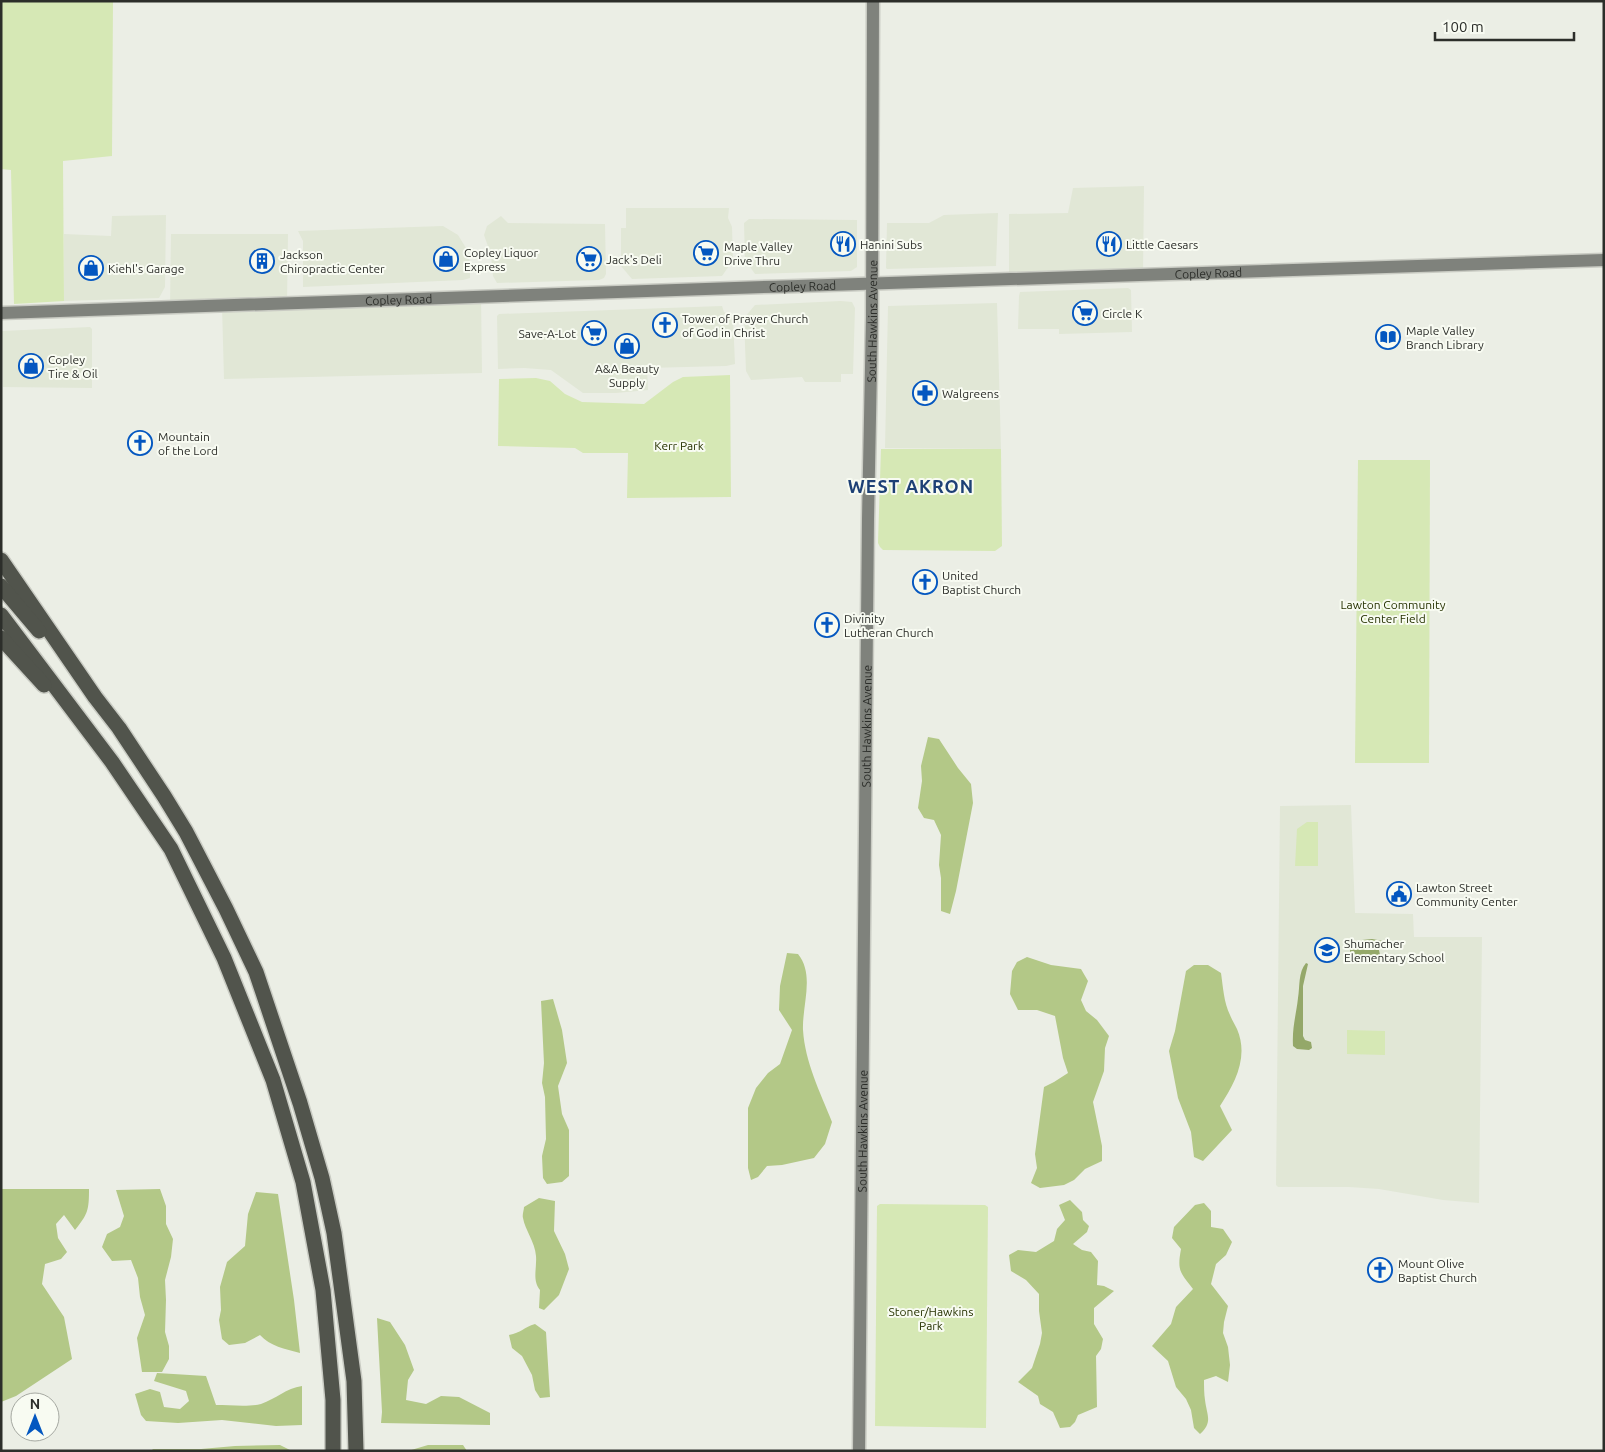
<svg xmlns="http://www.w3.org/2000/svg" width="1605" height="1452" font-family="Ubuntu,sans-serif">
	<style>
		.built { fill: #e1e7d6 }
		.green { fill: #d6e8b5 }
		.forest { fill: #b3c887 }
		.water { fill: #94a869 }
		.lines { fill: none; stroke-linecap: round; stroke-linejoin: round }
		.secondary-casing { stroke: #c9cbc3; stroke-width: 15 }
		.highway-casing { stroke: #c9cbc3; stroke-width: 18 }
		.secondary { stroke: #7f827c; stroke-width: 12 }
		.highway { stroke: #51544c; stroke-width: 15 }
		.labels { text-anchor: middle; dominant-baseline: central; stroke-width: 4; stroke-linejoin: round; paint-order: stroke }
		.poi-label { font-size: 12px; fill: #2c2e2a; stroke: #f8fbf2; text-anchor: start }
		.street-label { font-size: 12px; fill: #2c2e2a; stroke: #f8fbf2 }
		.park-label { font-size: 12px; fill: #263201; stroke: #f8fbf2 }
		.district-label { font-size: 18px; font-weight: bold; letter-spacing: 1px; fill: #1d4075; stroke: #f8fbf2 }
	</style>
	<rect width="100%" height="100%" fill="#ebeee5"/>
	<g class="built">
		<path d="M1144,186L1143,275L1009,279V214L1068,213L1073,188Z"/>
		<path d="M626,208H729L728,218L732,227L733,260L722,276L632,279L621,266V228H626Z"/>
		<path d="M998,213L996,266L887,269L886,268L887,223H929L944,215Z"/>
		<path d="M166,215L165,287L159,298L64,301V234L111,236L112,216Z"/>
		<path d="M501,216L508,223L605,224L606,274L604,278L599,280L497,283L493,276L491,255L484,235L487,226Z"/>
		<path d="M749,219L857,220V267L851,271L755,274L745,260L744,223Z"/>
		<path d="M443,226L458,235L466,248L470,262V278L463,280L303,287V241L298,231Z"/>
		<path d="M171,234H288L287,303L481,296L482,373L224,379L222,306L170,308Z"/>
		<path d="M1128,288L1131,290L1132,332L1059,334V329H1018L1019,296L1020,292Z"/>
		<path d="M841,301L852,302L855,308L853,374H841V382H805L802,377L751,380L746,371L744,318L755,305Z"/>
		<path d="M997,303L1001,449L885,448L888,306Z"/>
		<path d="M722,306L724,312L733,318L735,364L726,366L647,368L648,390L616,393H583L551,370L524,368L498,369L497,316L499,314Z"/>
		<path d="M90,327L92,329V388L3,387L2,331Z"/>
		<path d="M1351,805L1355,913L1413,914L1414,937H1482L1479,1203L1443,1200L1379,1189L1349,1187H1278L1276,1185L1280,806Z"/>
	</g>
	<g class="green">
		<path d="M1,1H113L112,156L63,161L64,301L14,304L11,170L1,169Z"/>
		<path d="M730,375L731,497L627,498L628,453H583L575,448L498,446L499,379L536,378L550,381L565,394L582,402L644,404L673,382L683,377Z"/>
		<path d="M881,449H1001L1002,546L995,551L883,550L880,547L878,543Z"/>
		<path d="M1358,460H1430L1429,763H1355Z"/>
		<path d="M1307,822H1318V866H1295L1297,829Z"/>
		<path d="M1347,1030L1385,1031V1055L1347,1054Z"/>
		<path d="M880,1204L985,1205L988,1207L986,1428L875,1426L877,1206Z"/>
	</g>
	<g class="forest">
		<path d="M928,737L939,739L958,768L971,784L973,803L956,891L950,914L941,911V878L939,865L941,835L934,820L924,818L918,808L922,781L921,766Z"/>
		<path d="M787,953L798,954C815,975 802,1005 803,1030C805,1062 820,1092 832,1122L825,1144L814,1158L782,1165L767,1166L758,1177L751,1180L748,1168V1108L756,1088L768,1073L780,1064L792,1030L779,1010L780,986Z"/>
		<path d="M1027,957L1051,965L1081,969L1088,981L1081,1000L1086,1011L1097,1020L1109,1036L1105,1048L1104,1071L1093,1102L1102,1146V1161L1085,1169L1074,1180L1064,1185L1040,1188L1031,1183L1037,1168L1035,1154L1044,1087L1054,1082L1068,1073L1063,1058L1055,1016L1037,1010H1018L1010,994L1012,971L1017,962Z"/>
		<path d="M1194,965H1208L1221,973C1223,987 1224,1003 1230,1015C1232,1020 1235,1025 1237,1029C1249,1057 1235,1083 1220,1106L1232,1130L1203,1161L1194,1157L1191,1132L1178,1098L1169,1051L1175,1031L1186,971Z"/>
		<path d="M553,999L562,1030L567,1063L558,1086L562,1114L569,1130V1176L562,1182L547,1184L543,1178L542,1156L546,1139L545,1097L542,1083L544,1063L541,1001Z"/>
		<path d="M1,1189H89C89,1210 88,1214 75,1230L64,1215L56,1224L58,1238L67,1252L61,1259L45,1264L42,1284L64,1317L72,1359L16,1396L1,1402Z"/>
		<path d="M160,1189L166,1206V1224L173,1239L171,1257L165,1280L166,1300L165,1332L169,1346V1359L162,1372H142L137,1338L145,1315L140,1297L138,1278L131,1260L112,1261L102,1247L107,1234L120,1227L124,1216L116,1190Z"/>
		<path d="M256,1192L278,1194L294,1300L300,1353C285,1349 270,1346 260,1335L245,1343L229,1345L222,1339L219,1320L221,1310L220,1287L227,1262L245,1246L248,1214Z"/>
		<path d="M539,1198L555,1201L554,1231L565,1254L569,1269L559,1295L544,1310L539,1308L540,1290C532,1280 537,1268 536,1256C535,1242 525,1230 523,1218C522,1215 524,1210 524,1207Z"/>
		<path d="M1070,1200L1082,1212L1083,1220L1089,1226L1087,1232L1073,1244L1082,1250L1091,1252L1098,1261L1097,1285L1104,1286L1114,1291L1094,1308V1324L1103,1339L1101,1349L1096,1356L1097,1407L1078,1415L1075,1422L1070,1427L1060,1428L1053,1412L1040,1404L1038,1396L1018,1382L1032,1368L1040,1344L1042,1333L1039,1311V1294L1026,1280L1011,1271L1009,1255L1018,1250L1036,1252L1054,1241L1057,1229L1065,1220L1059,1205Z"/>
		<path d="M1204,1203L1211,1211V1227L1223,1229L1232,1242L1226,1255L1216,1264L1211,1284L1228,1306L1224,1322L1223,1333L1228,1347L1230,1365L1228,1382L1216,1376L1204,1380C1204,1386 1204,1394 1205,1400C1207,1416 1213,1422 1200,1434L1194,1428L1191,1410L1186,1399L1176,1387L1168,1361L1152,1346L1171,1324L1176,1307L1193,1289C1180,1272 1177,1271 1181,1249L1172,1238L1174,1227L1195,1205Z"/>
		<path d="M377,1318L390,1322L405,1345L414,1370L408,1380L406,1400L426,1404L441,1396L459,1397L490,1413V1425L381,1423L382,1412Z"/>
		<path d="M535,1324L546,1332L550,1397L540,1398L535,1390L532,1375L522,1356L512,1348L509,1335C521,1333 524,1327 535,1324Z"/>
		<path d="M157,1373L206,1376L216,1405C229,1405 250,1407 261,1404C276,1399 286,1388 302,1386V1425L276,1426L222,1420L178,1423L146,1421L141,1415L135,1394L150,1389L160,1392L164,1407L180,1409L189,1401L186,1391L154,1381Z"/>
		<path d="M280,1445L292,1451H151L153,1449H201L235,1446Z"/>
		<path d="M428,1445H463L467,1451H408Z"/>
	</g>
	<g class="water">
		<path d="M1372,939L1383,941V943L1379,950L1381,960L1378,963H1374L1350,952V949L1362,940Z"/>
		<path d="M1306,963L1308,964L1303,986V1036L1305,1040L1311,1042L1312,1048L1309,1050L1297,1049L1293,1046C1292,1027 1296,1016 1298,998C1300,987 1298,972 1306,963Z"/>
	</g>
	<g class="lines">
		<defs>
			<g id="secondary">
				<path id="s1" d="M1,313C535,294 1070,277 1604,260"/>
				<path id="s2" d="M859,1451L868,519L872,317L873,1"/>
			</g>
			<g id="highway">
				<path d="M1,560L95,697L119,728L164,796L186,832L226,909L256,972L300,1103L322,1178L334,1233L354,1381L356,1451"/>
				<path d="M1,586L39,631"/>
				<path d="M1,615L112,762L171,849L224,958L273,1080L303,1182L323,1290L333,1400V1451"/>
				<path d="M1,638L44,685"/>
			</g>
		</defs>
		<use href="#secondary" class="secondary-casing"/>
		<use href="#highway" class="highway-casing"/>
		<use href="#secondary" class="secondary"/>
		<use href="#highway" class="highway"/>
	</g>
	<defs>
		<symbol id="restaurant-ring" viewBox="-11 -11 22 22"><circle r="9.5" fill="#f8fbf2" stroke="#0457c0" stroke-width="1.5"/><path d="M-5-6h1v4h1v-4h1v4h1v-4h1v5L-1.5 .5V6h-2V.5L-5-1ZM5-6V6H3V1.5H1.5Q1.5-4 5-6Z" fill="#0457c0"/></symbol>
		<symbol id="supermarket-ring" viewBox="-11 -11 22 22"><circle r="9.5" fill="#f8fbf2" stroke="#0457c0" stroke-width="1.5"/><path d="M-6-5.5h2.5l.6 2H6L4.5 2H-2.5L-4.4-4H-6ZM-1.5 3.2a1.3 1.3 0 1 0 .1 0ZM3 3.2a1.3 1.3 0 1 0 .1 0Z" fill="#0457c0"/></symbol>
		<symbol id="shop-ring" viewBox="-11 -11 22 22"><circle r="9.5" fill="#f8fbf2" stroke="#0457c0" stroke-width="1.5"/><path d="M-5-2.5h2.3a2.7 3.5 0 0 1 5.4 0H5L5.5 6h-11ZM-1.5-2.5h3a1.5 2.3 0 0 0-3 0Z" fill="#0457c0"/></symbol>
		<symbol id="building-ring" viewBox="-11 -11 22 22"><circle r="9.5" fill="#f8fbf2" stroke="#0457c0" stroke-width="1.5"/><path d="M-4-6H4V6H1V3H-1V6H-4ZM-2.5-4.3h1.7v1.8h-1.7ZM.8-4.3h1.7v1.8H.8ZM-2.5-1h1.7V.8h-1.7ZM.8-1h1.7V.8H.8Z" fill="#0457c0"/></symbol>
		<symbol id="church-ring" viewBox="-11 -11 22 22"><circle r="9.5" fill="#f8fbf2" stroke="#0457c0" stroke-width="1.5"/><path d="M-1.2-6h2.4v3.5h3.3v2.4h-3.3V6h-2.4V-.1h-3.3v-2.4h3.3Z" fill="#0457c0"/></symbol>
		<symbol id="library-ring" viewBox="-11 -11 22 22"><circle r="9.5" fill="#f8fbf2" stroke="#0457c0" stroke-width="1.5"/><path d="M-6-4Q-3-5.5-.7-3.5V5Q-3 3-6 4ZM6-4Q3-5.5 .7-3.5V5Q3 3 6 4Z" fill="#0457c0"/></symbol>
		<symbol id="pharmacy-ring" viewBox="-11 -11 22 22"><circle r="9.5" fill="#f8fbf2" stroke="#0457c0" stroke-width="1.5"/><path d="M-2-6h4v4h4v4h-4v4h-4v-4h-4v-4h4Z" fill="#0457c0"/></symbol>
		<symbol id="civic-ring" viewBox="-11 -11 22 22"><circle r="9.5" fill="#f8fbf2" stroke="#0457c0" stroke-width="1.5"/><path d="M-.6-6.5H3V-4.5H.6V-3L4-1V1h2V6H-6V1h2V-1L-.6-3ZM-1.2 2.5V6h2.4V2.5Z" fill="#0457c0"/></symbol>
		<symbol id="school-ring" viewBox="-11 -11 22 22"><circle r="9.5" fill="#f8fbf2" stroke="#0457c0" stroke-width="1.5"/><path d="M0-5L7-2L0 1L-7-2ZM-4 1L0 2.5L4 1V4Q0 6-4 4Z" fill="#0457c0"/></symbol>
	</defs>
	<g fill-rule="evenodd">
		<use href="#restaurant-ring" x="829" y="230" width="28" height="28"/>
		<use href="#restaurant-ring" x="1095" y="230" width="28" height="28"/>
		<use href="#supermarket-ring" x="692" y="239" width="28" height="28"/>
		<use href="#shop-ring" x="432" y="245" width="28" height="28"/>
		<use href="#supermarket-ring" x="575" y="245" width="28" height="28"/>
		<use href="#building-ring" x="248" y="247" width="28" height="28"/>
		<use href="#shop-ring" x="77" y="254" width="28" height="28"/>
		<use href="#supermarket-ring" x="1071" y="299" width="28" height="28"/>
		<use href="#church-ring" x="651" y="311" width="28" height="28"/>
		<use href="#supermarket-ring" x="580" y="319" width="28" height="28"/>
		<use href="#library-ring" x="1374" y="323" width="28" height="28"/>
		<use href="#shop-ring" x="613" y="332" width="28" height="28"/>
		<use href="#shop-ring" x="17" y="352" width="28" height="28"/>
		<use href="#pharmacy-ring" x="911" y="379" width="28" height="28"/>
		<use href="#church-ring" x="126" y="429" width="28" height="28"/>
		<use href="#church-ring" x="911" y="568" width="28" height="28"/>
		<use href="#church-ring" x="813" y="611" width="28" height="28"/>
		<use href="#civic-ring" x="1385" y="880" width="28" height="28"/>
		<use href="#school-ring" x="1313" y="936" width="28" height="28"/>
		<use href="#church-ring" x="1366" y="1256" width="28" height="28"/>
	</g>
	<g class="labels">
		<g class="poi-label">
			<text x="860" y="244">Hanini Subs</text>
			<text x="1126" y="244">Little Caesars</text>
			<text x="724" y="246">Maple Valley<tspan x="724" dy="14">Drive Thru</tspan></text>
			<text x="464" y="252">Copley Liquor<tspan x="464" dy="14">Express</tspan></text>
			<text x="280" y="254">Jackson<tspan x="280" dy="14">Chiropractic Center</tspan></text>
			<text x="606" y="259">Jack's Deli</text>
			<text x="108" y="268">Kiehl's Garage</text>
			<text x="1102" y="313">Circle K</text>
			<text x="682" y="318">Tower of Prayer Church<tspan x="682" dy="14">of God in Christ</tspan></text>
			<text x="1406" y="330">Maple Valley<tspan x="1406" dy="14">Branch Library</tspan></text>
			<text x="576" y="333" text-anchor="end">Save-A-Lot</text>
			<text x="48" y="359">Copley<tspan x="48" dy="14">Tire &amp; Oil</tspan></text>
			<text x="627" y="368" text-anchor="middle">A&amp;A Beauty<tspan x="627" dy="14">Supply</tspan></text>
			<text x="942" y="393">Walgreens</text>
			<text x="158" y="436">Mountain<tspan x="158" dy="14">of the Lord</tspan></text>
			<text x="942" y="575">United<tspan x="942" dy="14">Baptist Church</tspan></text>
			<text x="844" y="618">Divinity<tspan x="844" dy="14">Lutheran Church</tspan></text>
			<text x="1416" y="887">Lawton Street<tspan x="1416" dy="14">Community Center</tspan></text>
			<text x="1344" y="943">Shumacher<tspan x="1344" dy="14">Elementary School</tspan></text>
			<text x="1398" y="1263">Mount Olive<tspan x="1398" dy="14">Baptist Church</tspan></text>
		</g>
		<g class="street-label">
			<text stroke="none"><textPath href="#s1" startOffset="1208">Copley Road</textPath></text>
			<text stroke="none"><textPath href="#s1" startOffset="802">Copley Road</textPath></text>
			<text stroke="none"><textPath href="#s1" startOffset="398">Copley Road</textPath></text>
			<text stroke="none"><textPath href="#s2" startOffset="1130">South Hawkins Avenue</textPath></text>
			<text stroke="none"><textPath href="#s2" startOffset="725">South Hawkins Avenue</textPath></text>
			<text stroke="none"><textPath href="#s2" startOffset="320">South Hawkins Avenue</textPath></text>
		</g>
		<g class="park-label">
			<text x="679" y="445">Kerr Park</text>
			<text x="1393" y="604">Lawton Community<tspan x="1393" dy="14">Center Field</tspan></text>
			<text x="931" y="1311">Stoner/Hawkins<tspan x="931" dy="14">Park</tspan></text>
		</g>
		<g class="district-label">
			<text x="911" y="486">WEST AKRON</text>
		</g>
	</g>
	<rect width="1605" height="1452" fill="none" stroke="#2c2e2a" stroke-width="5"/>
	<g transform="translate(35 1417)"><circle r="24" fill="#f8fbf2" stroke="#a6a9a2"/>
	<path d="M0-4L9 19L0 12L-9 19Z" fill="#0457c0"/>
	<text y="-8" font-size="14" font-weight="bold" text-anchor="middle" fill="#2c2e2a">N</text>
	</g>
	<path d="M1435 32v8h139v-8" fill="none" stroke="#2c2e2a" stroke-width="2.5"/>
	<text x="1442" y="32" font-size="15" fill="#2c2e2a" stroke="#f8fbf2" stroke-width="4" paint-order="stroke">100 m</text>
</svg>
